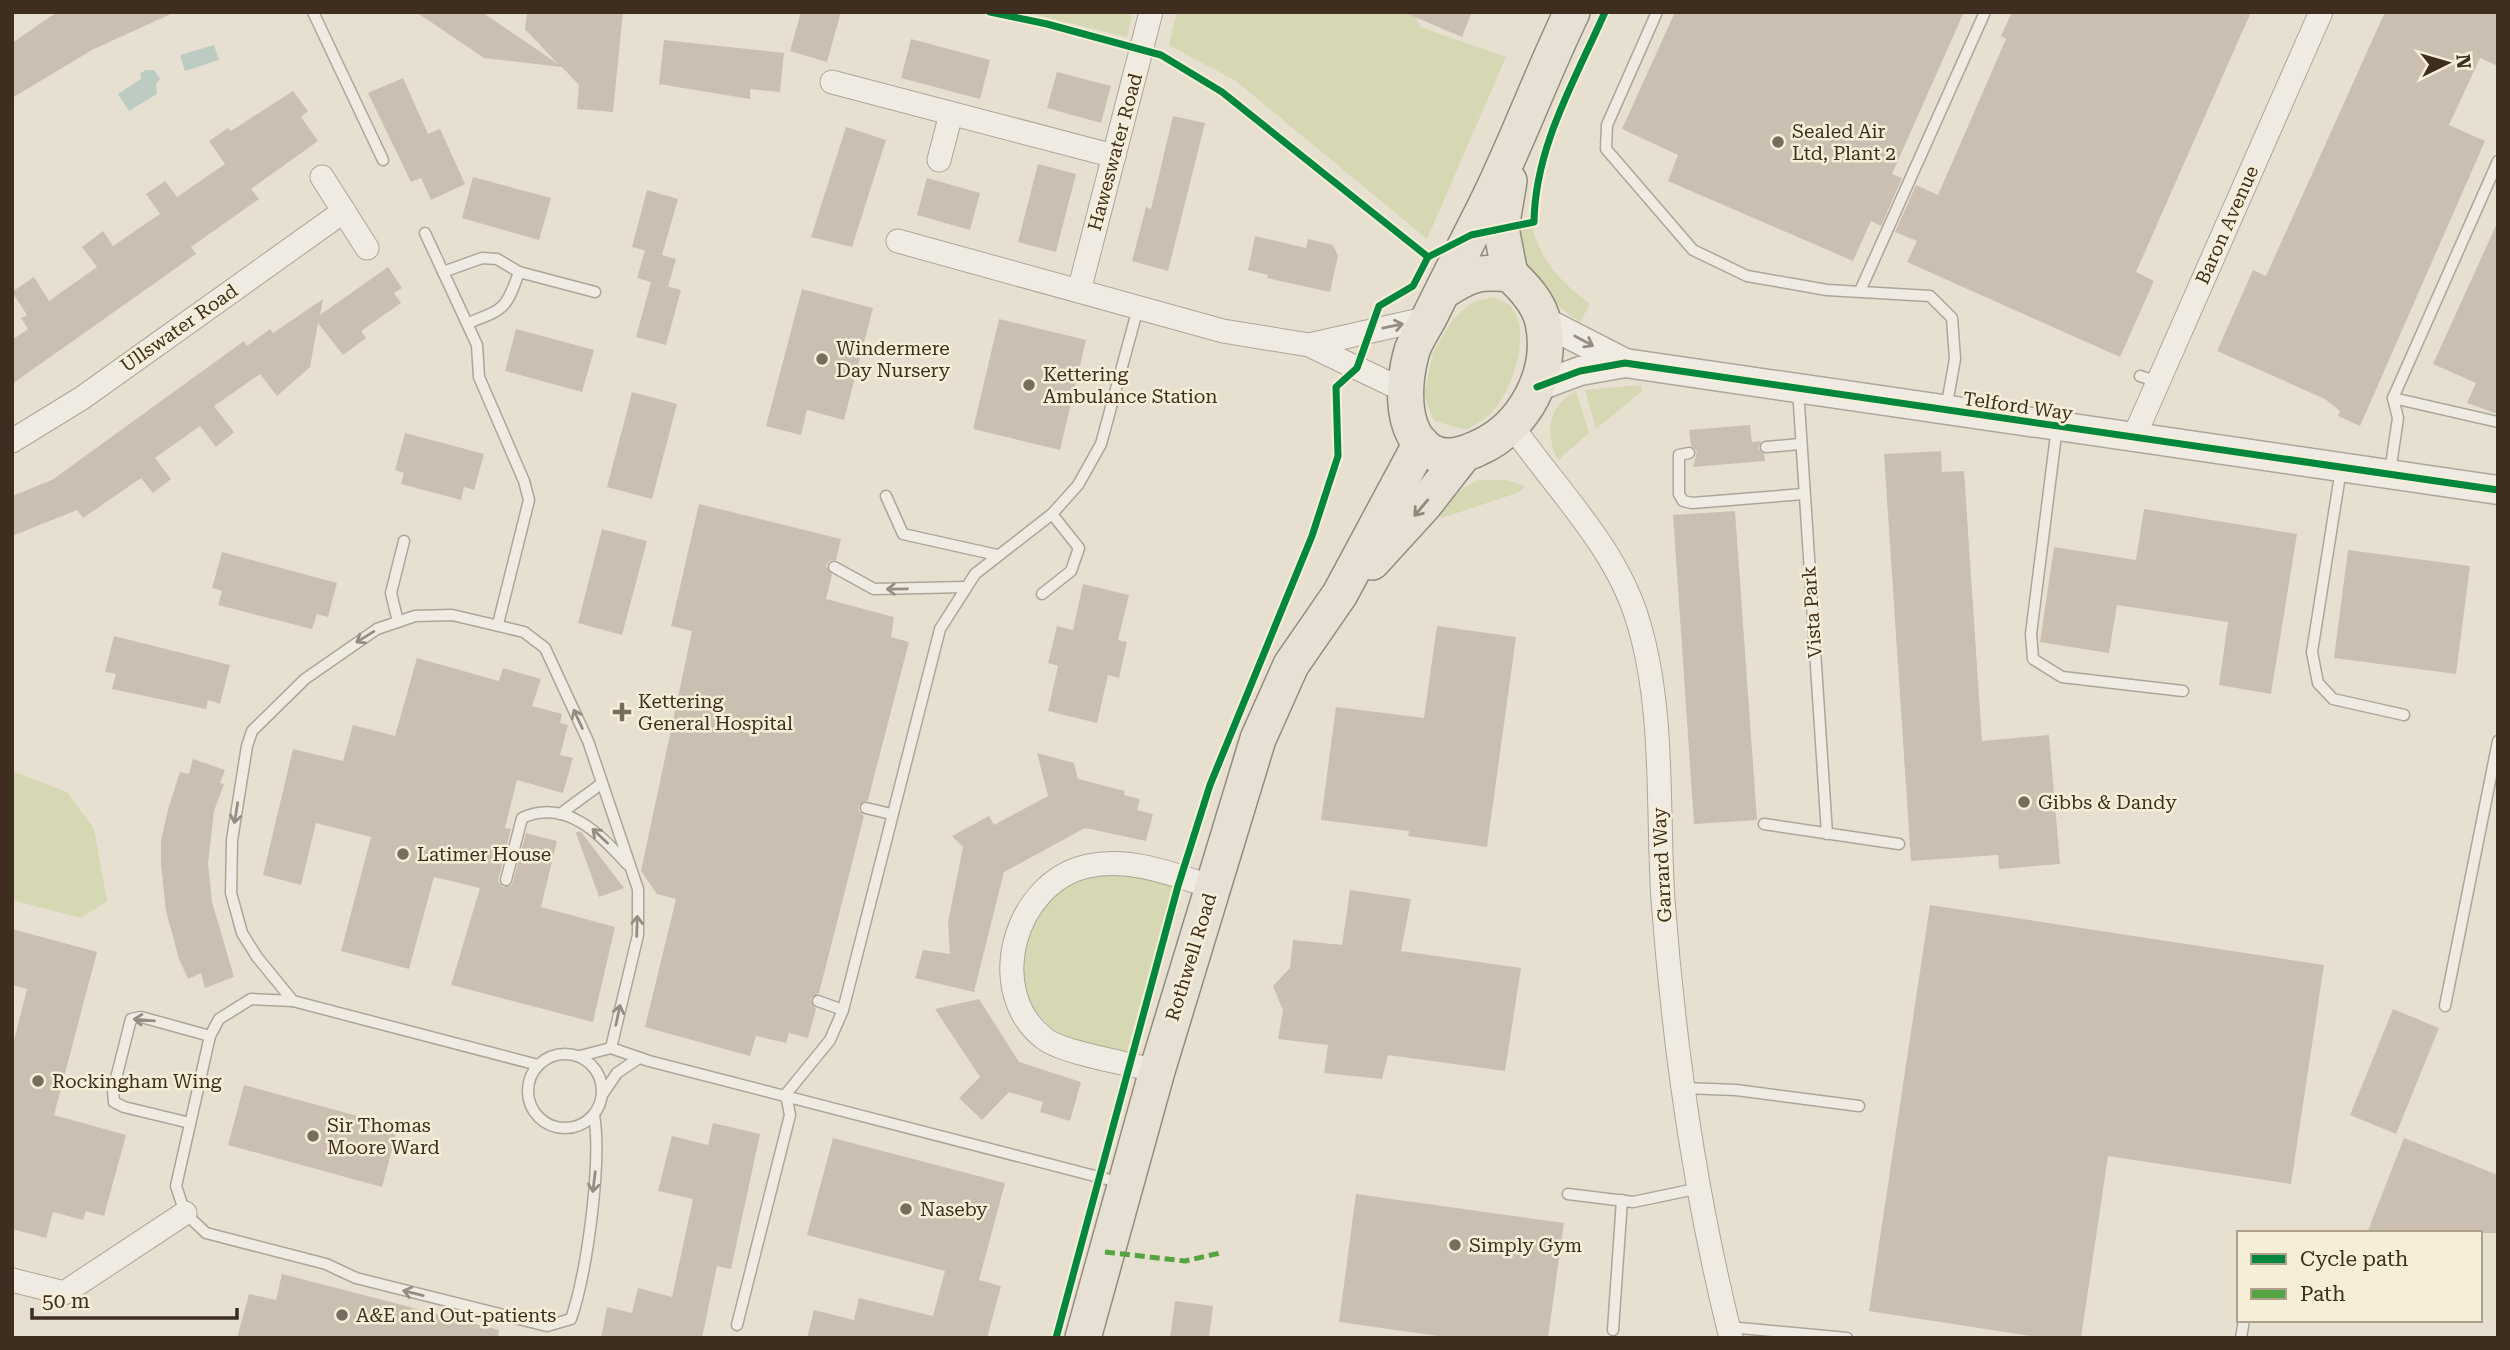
<svg xmlns="http://www.w3.org/2000/svg" width="2510" height="1350" font-family="'Roboto Serif',serif">
	<style>
		.green { fill: #d6d7b3 }
		.water { fill: #bcccc2 }
		.building { fill: #cbbfb2 }
		.lines { fill: none; stroke-linecap: round; stroke-linejoin: round }
		.service-casing { stroke: #ada599; stroke-width: 13 }
		.minor-casing { stroke: #ada599; stroke-width: 25 }
		.tertiary-casing { stroke: #ada599; stroke-width: 31 }
		.primary-casing { stroke: #928b80; stroke-width: 38 }
		.service { stroke: #efebe3; stroke-width: 10 }
		.minor { stroke: #efebe3; stroke-width: 23 }
		.tertiary { stroke: #efebe3; stroke-width: 28 }
		.primary { stroke: #e6e1d4; stroke-width: 35 }
		.quiet { stroke: #54a441; stroke-width: 5; stroke-dasharray: 10 5; stroke-linecap: butt }
		.cycleway-casing { stroke: #f7eed8; stroke-width: 11 }
		.cycleway { stroke: #00873e; stroke-width: 7 }
		.oneway { stroke: #968c82 }
		.oneway2 { stroke: #92887a }
		.poi-dot { fill: #786c5e; stroke: #f7eed8; stroke-width: 2.5 }
		.labels { text-anchor: middle; dominant-baseline: central; stroke-width: 5; stroke-linejoin: round; paint-order: stroke }
		.poi-label { font-size: 19px; fill: #3d2e20; stroke: #f7eed8; text-anchor: start }
		.street-label { font-size: 19px; fill: #3d2e20; stroke: #f7eed8 }
	</style>
	<rect width="100%" height="100%" fill="#e7e0d1"/>
	<g class="green">
		<path d="M1024,12H1119L1132,16L1127,37Z"/>
		<path d="M1177,12H1413L1420,27L1506,57L1427,239L1236,81L1169,45Z"/>
		<path d="M1532,227C1542,263 1561,282 1590,304L1580,322C1547,300 1523,270 1518,229Z"/>
		<path d="M1494,297C1499,300 1505,302 1509,305C1535,329 1511,395 1489,415C1482,421 1473,425 1466,430L1434,421L1424,395L1433,352L1453,319L1473,302Z"/>
		<path d="M1641,385L1642,391L1596,429L1585,390Z"/>
		<path d="M1576,391L1589,433L1558,460C1544,432 1548,406 1576,391Z"/>
		<path d="M1479,480H1507L1525,486L1520,492L1442,518L1438,512L1465,487Z"/>
		<path d="M12,771L67,792L94,829L107,901L81,918L12,900Z"/>
		<path d="M1118,872L1174,885L1126,1055C1097,1048 1069,1044 1047,1023C1005,983 1020,913 1066,884C1081,874 1101,874 1118,872Z"/>
	</g>
	<g class="water">
		<path d="M214,45L219,60L185,71L180,55Z"/>
		<path d="M146,70H154L160,79L156,84L157,94L129,111L118,94L141,79L140,73Z"/>
	</g>
	<g class="building">
		<path d="M57,12H175L92,50L12,98V43Z"/>
		<path d="M416,12H482L558,64L525,29L527,12H623L613,112L577,109L579,85L562,67L484,58Z"/>
		<path d="M801,12H841L827,62L790,51Z"/>
		<path d="M1403,12H1472L1462,37Z"/>
		<path d="M1675,12H1964L1892,174L1902,178L1881,226L1871,221L1853,261L1668,181L1678,155L1622,129Z"/>
		<path d="M2012,12H2251L2136,272L2154,281L2120,357L1907,262L1917,241L1895,232L1916,185L1938,195L2006,39L2001,36Z"/>
		<path d="M2385,12H2498V66L2480,58L2449,125L2485,141L2360,426L2338,416L2340,411L2325,399L2217,351L2253,270L2266,276Z"/>
		<path d="M911,39L990,60L980,99L901,78Z"/>
		<path d="M664,40L784,53L780,92L750,89V99L659,84Z"/>
		<path d="M1057,72L1111,86L1101,123L1047,108Z"/>
		<path d="M403,78L428,134L440,129L465,184L431,200L421,178L411,182L368,93Z"/>
		<path d="M293,91L308,111L301,117L318,141L251,189L259,199L191,247L196,254L12,384V340L28,329L21,318L27,315L12,292L34,277L49,301L97,267L82,247L103,231L113,246L160,214L146,194L165,181L177,197L225,164L209,141L228,128L231,131Z"/>
		<path d="M1173,116L1205,123L1168,271L1132,261L1146,207L1151,209Z"/>
		<path d="M846,127L886,140L852,247L811,237Z"/>
		<path d="M1038,164L1076,174L1056,252L1018,242Z"/>
		<path d="M473,177L551,198L539,240L462,218Z"/>
		<path d="M927,178L980,193L970,230L917,215Z"/>
		<path d="M647,190L678,199L662,255L632,247Z"/>
		<path d="M2498,221V414L2467,403L2476,383L2433,364Z"/>
		<path d="M1255,236L1306,248L1308,239L1333,245L1338,256L1330,292L1267,278L1268,275L1248,270Z"/>
		<path d="M645,250L676,259L668,287L637,278Z"/>
		<path d="M388,267L402,288L394,293L401,303L361,331L366,338L343,355L318,323L310,367L277,396L260,374L214,406L234,432L216,447L200,426L155,458L171,479L153,493L141,478L83,518L77,510L12,536V496L52,480L244,341L247,346L270,329L273,333L323,299L320,315Z"/>
		<path d="M651,282L681,290L666,345L636,337Z"/>
		<path d="M802,289L873,308L844,420L807,410L801,435L766,426Z"/>
		<path d="M999,319L1086,340L1060,450L973,429Z"/>
		<path d="M516,329L594,350L582,392L505,371Z"/>
		<path d="M632,392L677,404L652,499L607,487Z"/>
		<path d="M1750,425L1752,442L1761,441L1758,448L1764,454L1765,461L1693,467L1697,452L1691,445L1689,430Z"/>
		<path d="M405,433L484,454L474,490L464,487L461,500L401,484L404,473L395,470Z"/>
		<path d="M1941,451L1942,472L1964,471L1982,741L2049,735L2060,864L1999,869L1998,855L1911,861L1884,454Z"/>
		<path d="M699,504L841,539L836,560L829,561L826,566L832,575L826,599L894,617L891,637L909,642L868,800L859,806V811L864,816L819,993L810,999L816,1009L808,1038L789,1033L786,1043L756,1036L750,1056L645,1027L676,899L657,894L641,871L692,631L671,626Z"/>
		<path d="M2144,509L2297,534L2271,694L2219,685L2228,622L2117,605L2109,653L2040,642L2054,547L2136,560Z"/>
		<path d="M1735,511L1757,820L1694,824L1673,515Z"/>
		<path d="M602,529L647,541L622,635L578,623Z"/>
		<path d="M2348,550L2470,566L2456,674L2334,658Z"/>
		<path d="M222,552L337,583L328,617L317,614L312,629L218,605L222,591L212,588Z"/>
		<path d="M1083,584L1129,595L1118,640L1127,642L1119,678L1108,675L1097,723L1048,711L1058,666L1048,663L1057,626L1073,630Z"/>
		<path d="M1437,626L1516,637L1487,847L1408,836L1409,831L1321,820L1336,707L1424,718Z"/>
		<path d="M114,636L230,665L220,704L208,700L206,709L112,689L116,674L105,672Z"/>
		<path d="M417,658L499,681L503,668L541,679L532,706L562,714L560,723L568,725L560,755L573,758L563,793L517,780L505,828L511,829L498,881L503,887L512,885L526,833L557,841L541,907L615,927L593,1022L451,985L480,888L434,877L409,969L341,951L371,837L316,823L301,885L263,875L293,749L343,761L353,725L395,736Z"/>
		<path d="M1037,753L1074,763L1078,779L1125,791L1124,795L1140,799L1137,810L1153,814L1146,841L1085,828L1004,872L974,992L915,978L923,950L950,954L948,922L963,847L952,836L989,816L994,825L1048,796Z"/>
		<path d="M193,759L225,770L220,783L224,784L214,811L208,863L212,902L234,977L205,988L201,973L188,979L179,959L166,911L161,865V840L169,806L180,772L189,774Z"/>
		<path d="M579,831L582,833L624,888L599,897L576,833Z"/>
		<path d="M1350,890L1411,899L1401,951L1521,968L1505,1071L1388,1055L1382,1079L1324,1073L1328,1045L1278,1039L1283,1010L1273,986L1290,968L1293,940L1342,945Z"/>
		<path d="M1930,905L2324,965L2291,1184L2108,1156L2081,1338H2043L1869,1311Z"/>
		<path d="M12,929L97,952L54,1115L126,1135L104,1216L86,1211L83,1220L53,1212L46,1238L12,1229V1048L27,989L12,985Z"/>
		<path d="M979,999L1019,1062L1081,1082L1070,1121L1040,1112L1043,1102L1009,1092L982,1120L959,1098L980,1077L935,1009Z"/>
		<path d="M2393,1009L2439,1028L2396,1134L2350,1115Z"/>
		<path d="M244,1085L398,1127L382,1187L228,1145Z"/>
		<path d="M713,1123L760,1134L731,1269L717,1266L702,1338H601L607,1307L632,1313L638,1288L672,1297L693,1199L658,1191L672,1136L708,1145Z"/>
		<path d="M833,1138L1005,1183L979,1280L1001,1286L987,1338H807L814,1310L854,1320L859,1298L933,1316L945,1271L807,1235Z"/>
		<path d="M2404,1138L2498,1175V1233H2367Z"/>
		<path d="M1356,1194L1564,1223L1548,1338H1452L1339,1322Z"/>
		<path d="M282,1274L499,1330L498,1338H237L249,1294L276,1300Z"/>
		<path d="M1175,1301L1213,1306L1209,1338H1170Z"/>
	</g>
	<g class="lines">
		<defs>
			<g id="service">
				<path d="M313,12L383,160"/>
				<path d="M1657,12L1607,125L1606,149L1693,250L1747,276L1827,290L1930,296L1952,318L1955,359L1946,409"/>
				<path d="M425,233L477,345L479,377L524,481L529,500L498,624"/>
				<path d="M443,272L482,258L497,259L519,272L595,292"/>
				<path d="M1860,291L1985,12"/>
				<path d="M468,323C504,309 506,310 519,272"/>
				<path d="M2140,376L2158,382"/>
				<path d="M1798,389L1827,834"/>
				<path d="M2393,398L2498,422"/>
				<path d="M2057,427L2031,634L2033,659L2062,677L2183,691"/>
				<path d="M1766,447L1800,444"/>
				<path d="M1689,453L1679,455V494L1683,501L1692,503L1804,494"/>
				<path d="M2341,469L2312,652L2318,683L2333,699L2404,715"/>
				<path d="M2390,472L2398,418L2393,398L2498,161"/>
				<path d="M886,496L903,534L997,555"/>
				<path d="M834,567L874,589L966,587"/>
				<path d="M1042,594L1071,571L1079,548L1052,514"/>
				<path d="M398,622L391,593L404,541"/>
				<path d="M866,808L891,814"/>
				<path d="M560,814L601,784"/>
				<path d="M1764,824L1899,844"/>
				<path d="M506,880L522,818C566,798 600,834 627,864"/>
				<path d="M293,1001L257,957L242,933L231,893L232,840L247,746L252,731L305,679L377,629L415,616L452,615L524,632L545,648L588,741L638,889V935L611,1048"/>
				<path d="M818,1001L843,1010"/>
				<path d="M2445,1006L2498,741"/>
				<circle cx="565" cy="1091" r="37"/>
				<path d="M580,1056L611,1048L649,1061L1122,1183"/>
				<path d="M538,1065L293,1001L251,999L219,1019L210,1036L176,1186L185,1213L206,1233L326,1264L356,1278L547,1326L571,1319C587,1272 602,1163 594,1115"/>
				<path d="M1683,1088L1736,1090L1859,1106"/>
				<path d="M786,1094L830,1040L843,1010L940,629L975,574L1052,514L1078,485L1101,444L1138,308"/>
				<path d="M602,1095L617,1073L639,1058"/>
				<path d="M190,1123L124,1107L114,1102L113,1090L131,1019L141,1017L210,1036"/>
				<path d="M1568,1194L1633,1202L1700,1188"/>
				<path d="M737,1325L790,1115L786,1094"/>
				<path d="M1729,1327L1847,1338"/>
				<path d="M1613,1330L1622,1200"/>
				<path d="M2241,1338L2244,1320"/>
			</g>
			<g id="minor">
				<path d="M832,82L1114,156"/>
				<path d="M939,160L951,114"/>
				<path d="M322,177L367,248"/>
				<path d="M898,241L1223,331L1309,345L1405,391"/>
				<path d="M1079,291L1151,12"/>
				<path d="M1309,345L1429,318"/>
				<path d="M1513,427C1556,489 1616,547 1638,621C1665,710 1657,808 1663,900C1674,1046 1695,1195 1731,1338"/>
				<path d="M2133,439L2321,12"/>
				<path d="M12,441L82,398L344,211"/>
				<path d="M1157,1071C1132,1064 1063,1053 1045,1039C983,992 1014,882 1088,866C1131,857 1172,874 1212,887"/>
				<path d="M12,1280L64,1293L185,1213"/>
			</g>
			<g id="tertiary">
				<path d="M1543,321L1625,363"/>
				<path d="M1537,387L1580,371L1625,363L2498,490"/>
			</g>
			<g id="primary">
				<path d="M1509,181L1501,228L1510,274"/>
				<path d="M1442,292C1469,274 1478,271 1510,274C1524,287 1539,303 1543,322C1554,373 1524,428 1478,448C1466,454 1449,459 1436,454C1399,439 1403,385 1411,354C1414,341 1424,328 1430,316C1448,279 1467,243 1485,207C1517,143 1541,76 1572,12"/>
				<path d="M1372,562L1424,505L1463,455"/>
				<path d="M1083,1338L1157,1071L1258,739L1291,665L1340,594L1421,443"/>
			</g>
		</defs>
		<use href="#service" class="service-casing"/>
		<use href="#minor" class="minor-casing"/>
		<use href="#tertiary" class="tertiary-casing"/>
		<use href="#primary" class="primary-casing"/>
		<use href="#service" class="service"/>
		<use href="#minor" class="minor"/>
		<use href="#tertiary" class="tertiary"/>
		<use href="#primary" class="primary"/>
		<path class="quiet" d="M1105,1252L1185,1261L1220,1253"/>
		<defs>
			<g id="cycleway">
				<path d="M990,12L1047,24L1161,55L1222,92L1428,257"/>
				<path d="M1537,387L1580,371L1625,363L2498,490"/>
				<path d="M1056,1338L1178,886L1210,785L1312,536L1338,456L1336,387L1357,368L1379,306L1413,286L1428,257L1471,235L1534,222C1535,147 1575,80 1605,12"/>
			</g>
		</defs>
		<use href="#cycleway" class="cycleway-casing"/>
		<use href="#cycleway" class="cycleway"/>
	</g>
	<defs><path id="oneway-shaft" d="M-6 0H5M1.5-3L5.5 0L1.5 3" fill="none" stroke-width="1.6" stroke-linecap="round" stroke-linejoin="round" transform="scale(1.75)"/></defs>
	<g class="oneway">
		<use href="#oneway-shaft" transform="translate(1393 326) rotate(-12)"/>
		<use href="#oneway-shaft" transform="translate(1584 341) rotate(28)"/>
		<use href="#oneway-shaft" transform="translate(897 589) rotate(179)"/>
		<use href="#oneway-shaft" transform="translate(365 637) rotate(148)"/>
		<use href="#oneway-shaft" transform="translate(578 719) rotate(-115)"/>
		<use href="#oneway-shaft" transform="translate(236 813) rotate(99)"/>
		<use href="#oneway-shaft" transform="translate(600 836) rotate(-137)"/>
		<use href="#oneway-shaft" transform="translate(637 926) rotate(-88)"/>
		<use href="#oneway-shaft" transform="translate(618 1015) rotate(-78)"/>
		<use href="#oneway-shaft" transform="translate(144 1020) rotate(-175)"/>
		<use href="#oneway-shaft" transform="translate(594 1182) rotate(97)"/>
		<use href="#oneway-shaft" transform="translate(413 1293) rotate(-166)"/>
	</g>
	<use class="oneway2" href="#oneway-shaft" transform="translate(1421 508) rotate(130)"/>
	<g class="poi-dot">
		<circle cx="1778" cy="142" r="7"/>
		<circle cx="822" cy="359" r="7"/>
		<circle cx="1029" cy="385" r="7"/>
		<path d="M618.5 701.5h7v7h7v7h-7v7h-7v-7h-7v-7h7z"/>
		<circle cx="2024" cy="802" r="7"/>
		<circle cx="403" cy="854" r="7"/>
		<circle cx="38" cy="1081" r="7"/>
		<circle cx="313" cy="1136" r="7"/>
		<circle cx="906" cy="1209" r="7"/>
		<circle cx="1455" cy="1245" r="7"/>
		<circle cx="342" cy="1315" r="7"/>
	</g>
	<g class="labels">
		<g class="poi-label">
			<text x="1792" y="131">Sealed Air<tspan x="1792" dy="22">Ltd, Plant 2</tspan></text>
			<text x="836" y="348">Windermere<tspan x="836" dy="22">Day Nursery</tspan></text>
			<text x="1043" y="374">Kettering<tspan x="1043" dy="22">Ambulance Station</tspan></text>
			<text x="638" y="701">Kettering<tspan x="638" dy="22">General Hospital</tspan></text>
			<text x="2038" y="802">Gibbs &amp; Dandy</text>
			<text x="417" y="854">Latimer House</text>
			<text x="52" y="1081">Rockingham Wing</text>
			<text x="327" y="1125">Sir Thomas<tspan x="327" dy="22">Moore Ward</tspan></text>
			<text x="920" y="1209">Naseby</text>
			<text x="1469" y="1245">Simply Gym</text>
			<text x="356" y="1315">A&amp;E and Out-patients</text>
		</g>
		<g class="street-label">
			<text transform="translate(1115 152) rotate(-75)">Haweswater Road</text>
			<text transform="translate(2227 225) rotate(-66)">Baron Avenue</text>
			<text transform="translate(179 328) rotate(-35)">Ullswater Road</text>
			<text transform="translate(2018 406) rotate(8)">Telford Way</text>
			<text transform="translate(1812 612) rotate(-94)">Vista Park</text>
			<text transform="translate(1662 865) rotate(-93)">Garrard Way</text>
			<text transform="translate(1191 957) rotate(-73)">Rothwell Road</text>
		</g>
	</g>
	<rect width="2510" height="1350" fill="none" stroke="#3d2e20" stroke-width="28"/>
	<rect x="2237" y="1231" width="245" height="91" fill="#f7eed8" stroke="#ada18e" stroke-width="2"/>
	<rect x="2251" y="1254" width="35" height="10" fill="#00873e" stroke="#ada18e" stroke-width="2"/>
	<text x="2300" y="1266" font-size="21" fill="#3d2e20">Cycle path</text>
	<rect x="2251" y="1289" width="35" height="10" fill="#54a441" stroke="#ada18e" stroke-width="2"/>
	<text x="2300" y="1301" font-size="21" fill="#3d2e20">Path</text>
	<g transform="translate(2447 63) rotate(85)" stroke="#f7eed8" stroke-width="5" paint-order="stroke">
	<path d="M0-5L12 26L0 18L-12 26Z" fill="#3d2e20"/>
	<text y="-10" font-size="19" font-weight="bold" text-anchor="middle" fill="#3d2e20">N</text>
	</g>
	<path d="M32 1308v10h205v-10" fill="none" stroke="#3d2e20" stroke-width="3.5"/>
	<text x="42" y="1308" font-size="21" fill="#3d2e20" stroke="#f7eed8" stroke-width="5" paint-order="stroke">50 m</text>
</svg>
